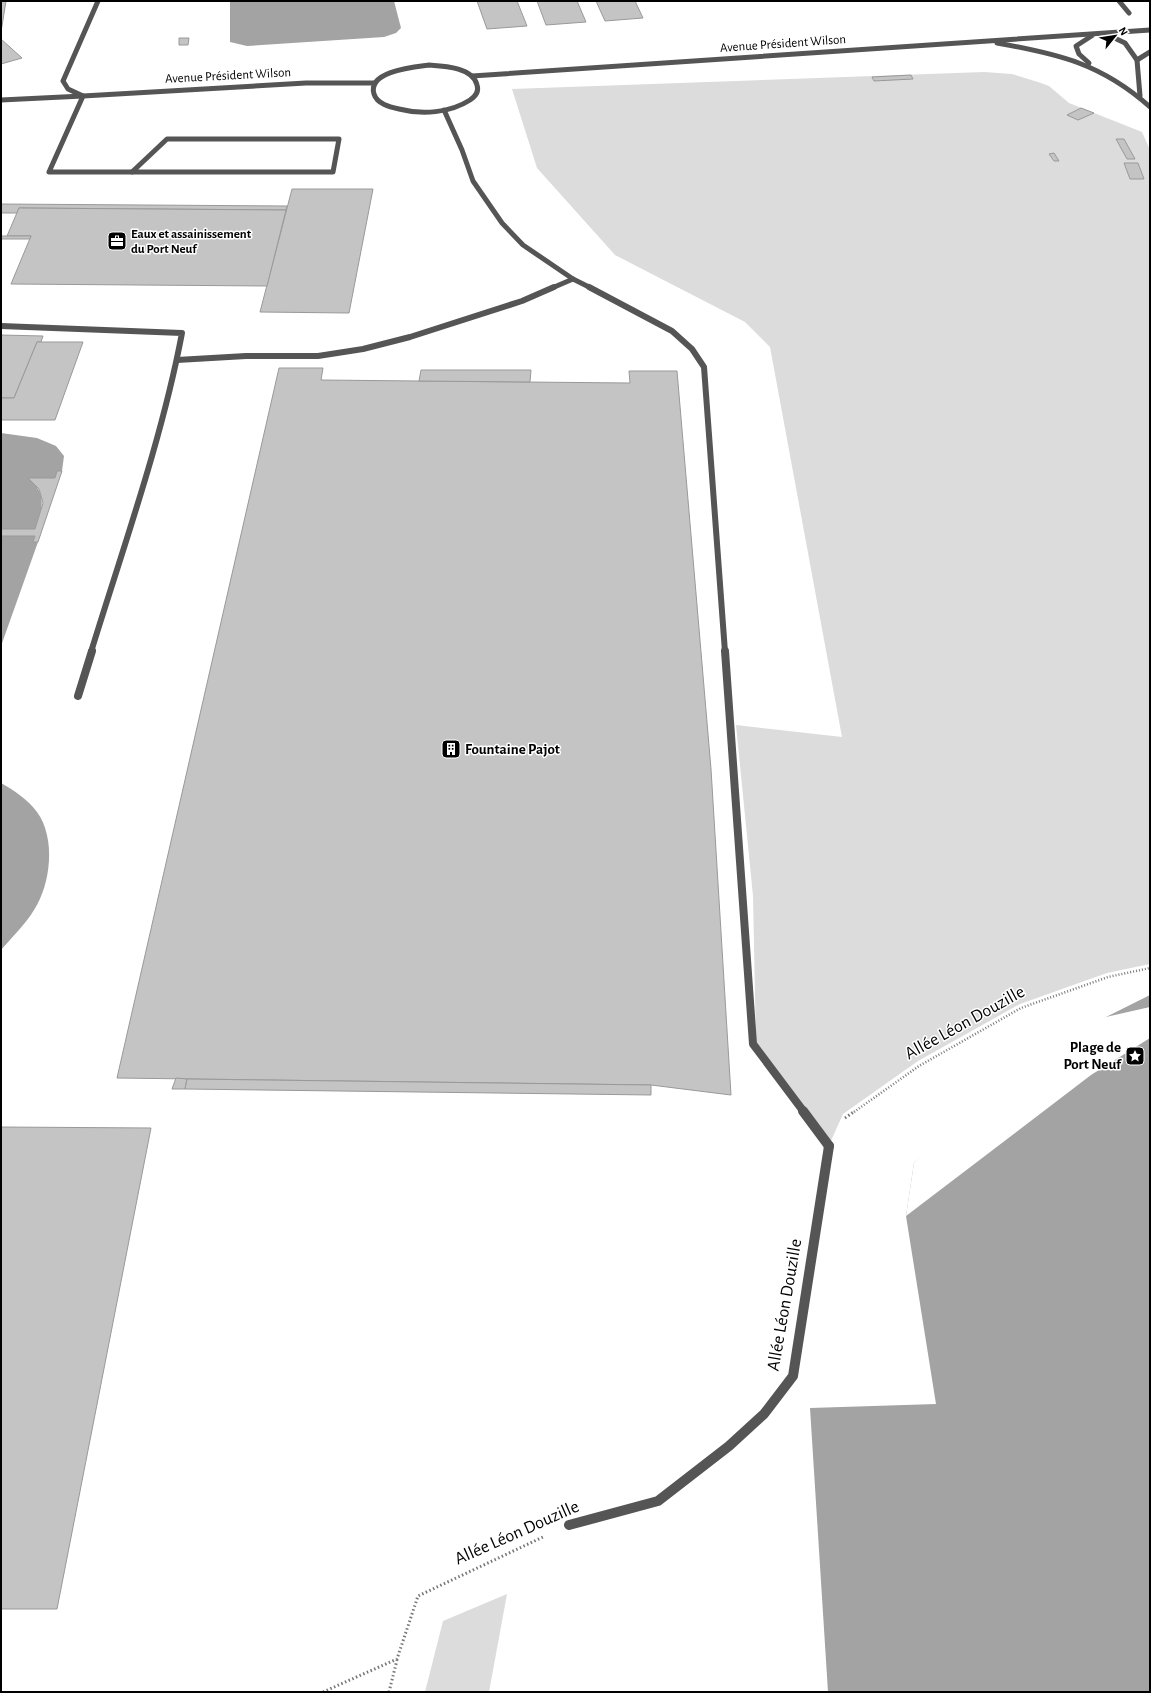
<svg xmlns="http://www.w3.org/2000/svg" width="1151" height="1693" font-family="'Alegreya Sans',sans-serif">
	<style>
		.green { fill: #dcdcdc }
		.water { fill: #a3a3a3 }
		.pier { fill: #fff }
		.building { fill: #c4c4c4; stroke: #999 }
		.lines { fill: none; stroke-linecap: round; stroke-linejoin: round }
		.path-far1 { stroke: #777; stroke-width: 2.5; stroke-dasharray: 1 2; stroke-linecap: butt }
		.path { stroke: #777; stroke-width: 3; stroke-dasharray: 1.5 2.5; stroke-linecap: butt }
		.service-far3 { stroke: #555; stroke-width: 5 }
		.service-far2 { stroke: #555; stroke-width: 6 }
		.service-far1 { stroke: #555; stroke-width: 8 }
		.service { stroke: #555; stroke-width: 10 }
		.minor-far3 { stroke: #555; stroke-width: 5 }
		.minor-far2 { stroke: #555; stroke-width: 6 }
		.minor-far1 { stroke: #555; stroke-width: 8 }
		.minor { stroke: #555; stroke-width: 10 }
		.tertiary { stroke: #555; stroke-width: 5 }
		.labels { text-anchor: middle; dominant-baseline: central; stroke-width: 3; stroke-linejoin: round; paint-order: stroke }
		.far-street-label { font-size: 13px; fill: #000; stroke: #fff }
		.far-poi-label { font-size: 13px; font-weight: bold; fill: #000; stroke: #fff; text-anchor: start }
		.poi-label { font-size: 15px; font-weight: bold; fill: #000; stroke: #fff; text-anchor: start }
		.near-street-label { font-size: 18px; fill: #000; stroke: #fff }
	</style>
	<rect width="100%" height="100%" fill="#fff"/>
	<g class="green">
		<path d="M984,72L1012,74L1038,82L1049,86L1069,103L1142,132L1150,150V964L1107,973L1020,1004L918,1061L843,1114L830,1143L756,1043L753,896L736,725L842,737L770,347L745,322L615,255L537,168L512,89Z"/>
		<path d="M507,1594L489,1692H425L443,1621Z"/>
	</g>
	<g class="water">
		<path d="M230,1H394L401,28L396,33L384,37L247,46L230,42Z"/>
		<path d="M1,433L37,438L56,446L64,456L62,471L57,472L55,478H29C47,495 43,507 35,529H1Z"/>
		<path d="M1,536H35L33,542H38L1,646Z"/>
		<path d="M1,783C15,791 27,799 37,812C56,838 51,884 34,910C25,925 12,937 1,950Z"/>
		<path d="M1150,995V1692H828L810,1408L936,1404L906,1216L914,1163L1082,1029Z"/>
	</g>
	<path class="pier" d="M1150,1007V1038L1091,1075L906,1216L914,1163L931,1148L1081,1028L1097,1019Z"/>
	<g class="building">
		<path d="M1,1H6L1,32Z"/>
		<path d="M477,1H517L527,26L487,29Z"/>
		<path d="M537,1H577L586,22L546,25Z"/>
		<path d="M596,1H635L643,18L605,21Z"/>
		<path d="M179,38H189L188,45H179Z"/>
		<path d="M1,39L22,58L1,64Z"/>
		<path d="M911,75L913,79L874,81L872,77Z"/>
		<path d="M1081,108L1094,113L1078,120L1067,115Z"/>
		<path d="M1116,139H1124L1135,159H1127Z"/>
		<path d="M1054,153L1059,161H1054L1049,154Z"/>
		<path d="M1124,163H1138L1144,179H1130Z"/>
		<path d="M292,189H373L349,313L260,312Z"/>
		<path d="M1,204L287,206L286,210L19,208L17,213H1Z"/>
		<path d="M19,208L286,210L267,286L11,284L31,236H7Z"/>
		<path d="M1,236H31L30,239H1Z"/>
		<path d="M1,335L43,336L41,342H37L14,398H1Z"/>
		<path d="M37,342H83L55,420H1V398H14Z"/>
		<path d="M279,368H323L321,380L419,381L630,383L629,371H677L711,769L731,1095L651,1085L117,1078Z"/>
		<path d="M421,370H531L530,382L419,381Z"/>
		<path d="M57,471H62L38,542H33L35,536H1V529H35L43,503L39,489L28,478H55Z"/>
		<path d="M176,1078L187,1079L185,1089H172Z"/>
		<path d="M187,1079L651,1085V1095L185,1089Z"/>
		<path d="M1,1127L151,1128L57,1609H1Z"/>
	</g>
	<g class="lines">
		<path class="path-far1" d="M854,1112L919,1066L1021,1008L1108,977L1150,968"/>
		<g class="path">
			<path d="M845,1118L855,1111"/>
			<path d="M323,1692L397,1659L418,1596L543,1537"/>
			<path d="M389,1692L397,1660"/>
		</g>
		<g class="service-far3">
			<path d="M1119,1L1129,13"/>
			<path d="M83,96L49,172H132"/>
			<path d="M167,139H339L333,172H132Z"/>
			<path d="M552,288L573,279"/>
		</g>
		<g class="service-far2">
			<path d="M1,326L182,333C162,439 123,548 91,652"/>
			<path d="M177,360L246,356H318L363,349L410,337L522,301L554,287"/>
		</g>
		<path class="service-far1" d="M78,696L92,651"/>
		<path class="service" d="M569,1525L658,1501L729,1446L764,1414L793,1376L829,1146"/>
		<g class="minor-far3">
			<path d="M1,100L83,96"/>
			<path d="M444,110L462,150L473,181L502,223L523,245L573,279L591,288"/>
		</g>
		<path class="minor-far2" d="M589,287L672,331L692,349L704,367L725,652"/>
		<path class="minor-far1" d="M725,651L753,1044L804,1112"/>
		<path class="minor" d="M803,1111L829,1146"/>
		<g class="tertiary">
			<path d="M98,1L63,81L68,89L83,96L306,83H375"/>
			<path d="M1106,34L1125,43L1137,60"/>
			<path d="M997,43C1059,54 1102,64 1150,107"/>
			<path d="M1089,63L1079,54L1076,46L1093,35"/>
			<path d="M429,65C443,66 473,67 477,85C479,91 476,96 470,100C450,113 422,115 399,109C390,107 377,104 374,94C367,71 414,67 429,65Z"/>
			<path d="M472,76L1150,30"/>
			<path d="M1140,96L1137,60L1150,52"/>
		</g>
	</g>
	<defs>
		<symbol id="office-square" viewBox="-11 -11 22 22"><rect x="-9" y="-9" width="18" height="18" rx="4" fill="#000" stroke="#fff"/><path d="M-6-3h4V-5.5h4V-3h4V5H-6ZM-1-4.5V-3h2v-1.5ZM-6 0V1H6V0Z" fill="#fff"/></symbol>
		<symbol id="building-square" viewBox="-11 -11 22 22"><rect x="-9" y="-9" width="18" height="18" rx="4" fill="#000" stroke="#fff"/><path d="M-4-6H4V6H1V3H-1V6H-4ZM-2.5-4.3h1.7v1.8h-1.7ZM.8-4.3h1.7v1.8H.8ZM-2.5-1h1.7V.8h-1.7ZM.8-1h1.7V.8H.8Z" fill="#fff"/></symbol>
		<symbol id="sight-square" viewBox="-11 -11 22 22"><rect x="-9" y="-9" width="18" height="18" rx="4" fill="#000" stroke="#fff"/><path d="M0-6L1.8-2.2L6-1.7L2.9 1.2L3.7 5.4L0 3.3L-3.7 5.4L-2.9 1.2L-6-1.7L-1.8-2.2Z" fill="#fff"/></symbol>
	</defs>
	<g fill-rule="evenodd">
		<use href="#office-square" x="106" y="230" width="22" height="22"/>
		<use href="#building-square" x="440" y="738" width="22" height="22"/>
		<use href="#sight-square" x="1124" y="1045" width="22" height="22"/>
	</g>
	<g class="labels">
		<g class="far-street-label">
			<text transform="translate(783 44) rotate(-4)">Avenue Président Wilson</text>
			<text transform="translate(228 76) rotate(-3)">Avenue Président Wilson</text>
		</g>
		<g class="far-poi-label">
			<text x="131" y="234">Eaux et assainissement<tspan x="131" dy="15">du Port Neuf</tspan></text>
		</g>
		<g class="poi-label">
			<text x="465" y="749">Fountaine Pajot</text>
			<text x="1121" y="1047" text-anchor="end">Plage de<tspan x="1121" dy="17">Port Neuf</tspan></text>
		</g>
		<g class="near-street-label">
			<text transform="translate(965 1023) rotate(-29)">Allée Léon Douzille</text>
			<text transform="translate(785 1305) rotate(-80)">Allée Léon Douzille</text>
			<text transform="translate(517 1533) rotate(-24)">Allée Léon Douzille</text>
		</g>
	</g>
	<rect width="1151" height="1693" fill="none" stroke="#000000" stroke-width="4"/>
	<g transform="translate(1115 36) rotate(60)" stroke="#ffffff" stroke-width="3" paint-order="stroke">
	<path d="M0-3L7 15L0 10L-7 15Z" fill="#000000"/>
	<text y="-6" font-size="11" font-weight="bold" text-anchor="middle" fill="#000000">N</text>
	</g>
</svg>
